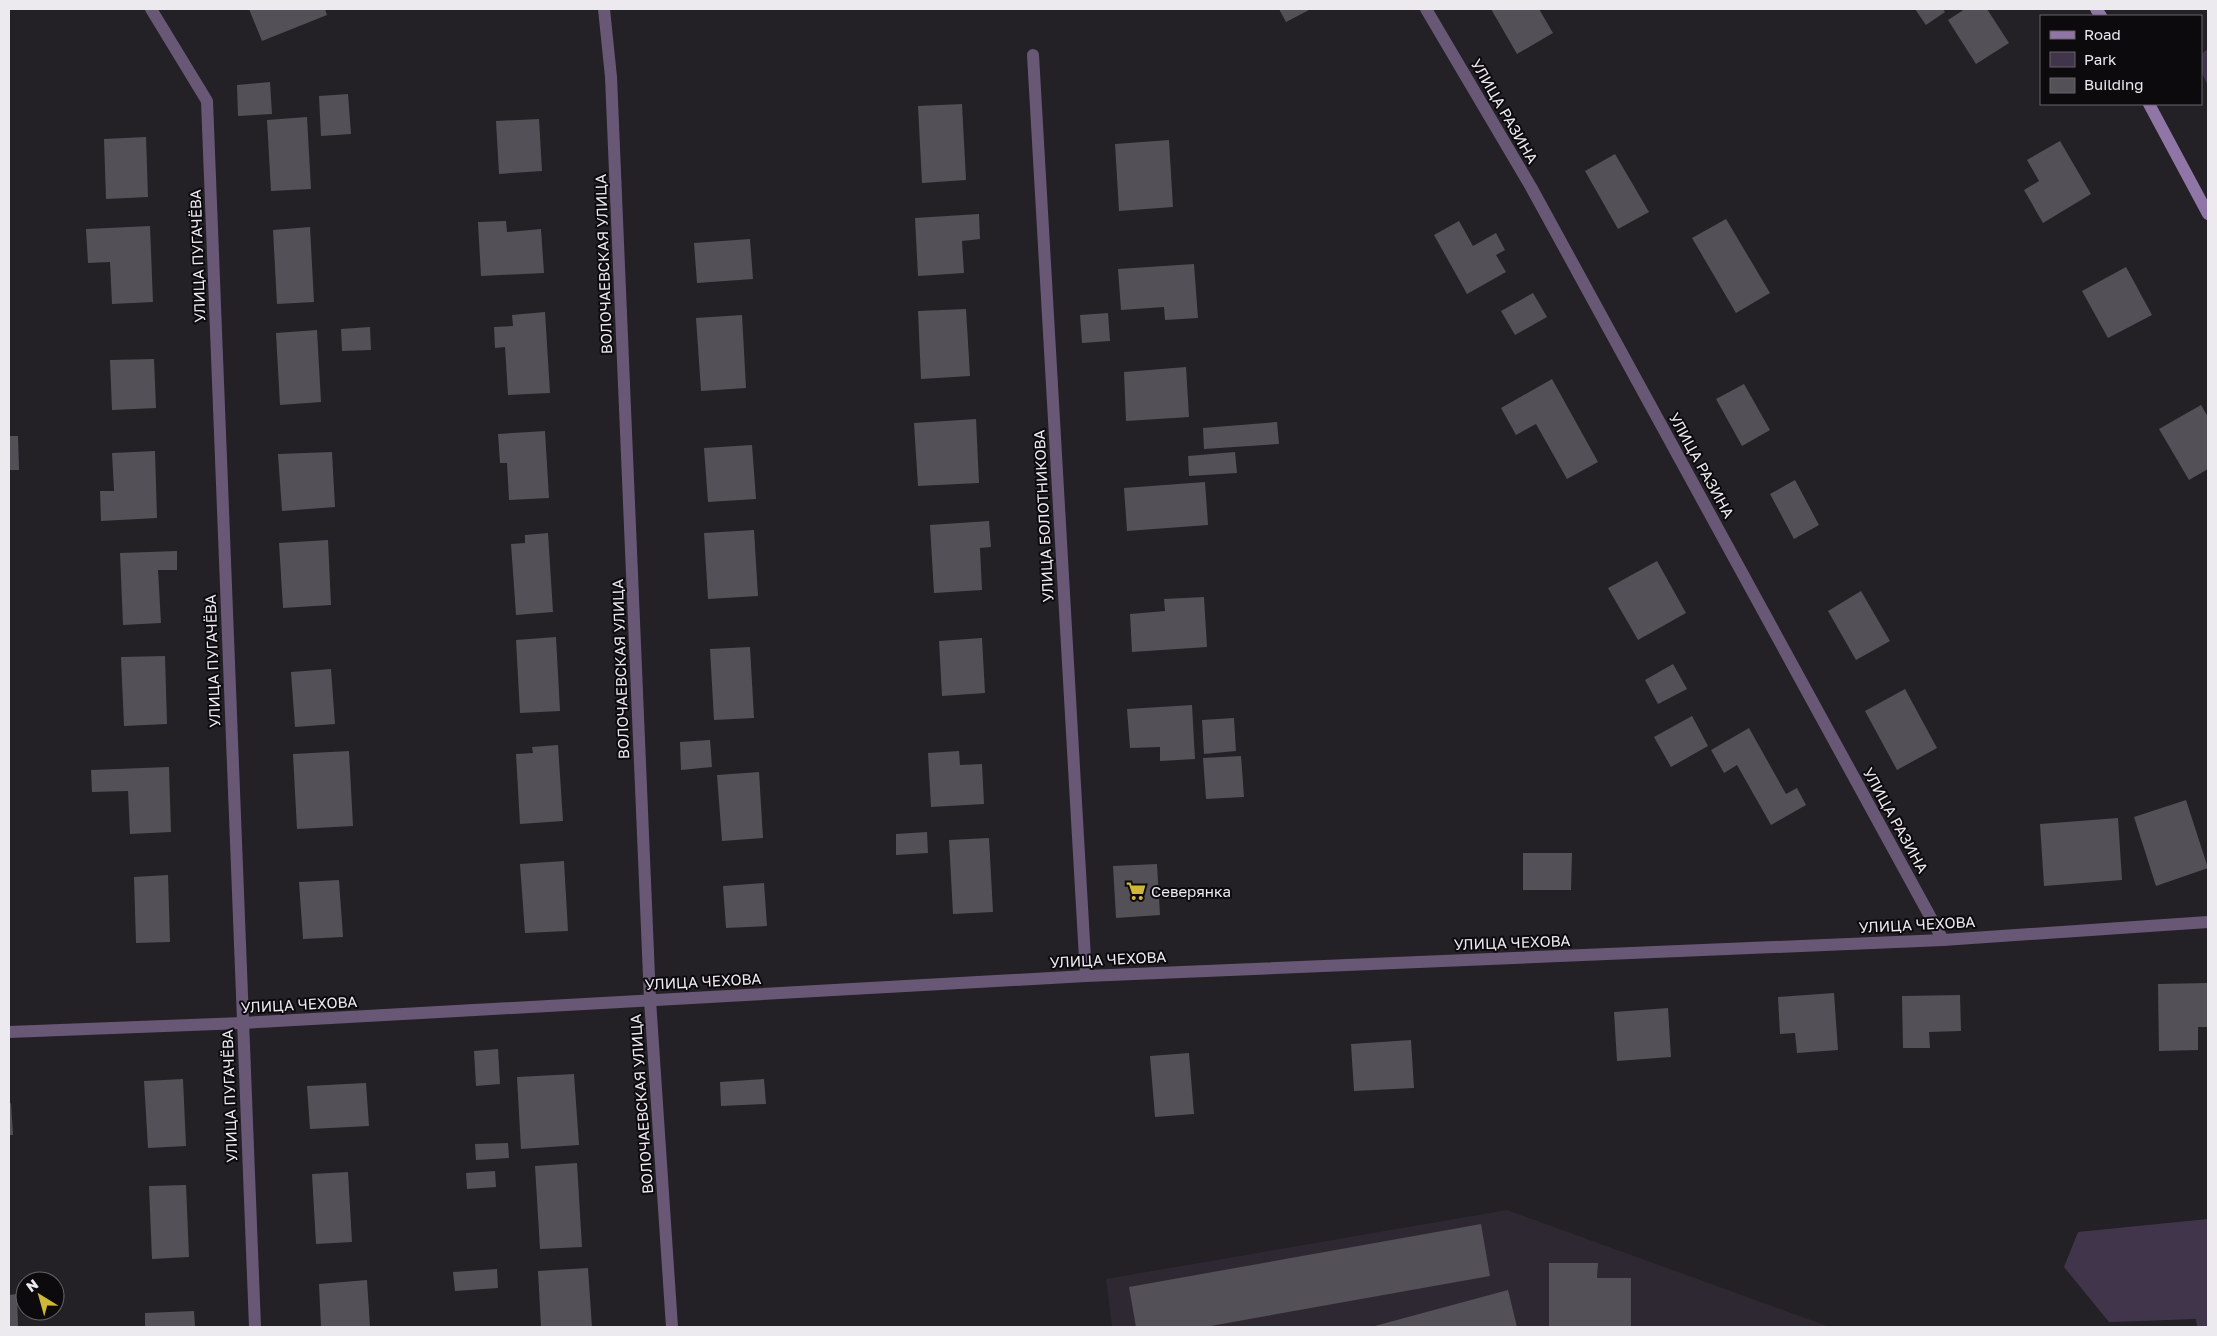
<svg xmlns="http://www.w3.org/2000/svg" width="2217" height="1336" font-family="'Golos Text',sans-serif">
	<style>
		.built { fill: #2e2833 }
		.green { fill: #41354b }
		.building { fill: #535057 }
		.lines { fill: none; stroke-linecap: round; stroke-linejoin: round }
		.street { stroke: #685876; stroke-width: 12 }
		.secondary { stroke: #9076a6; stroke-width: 12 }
		.labels { text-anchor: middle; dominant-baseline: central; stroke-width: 4; stroke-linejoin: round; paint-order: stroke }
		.street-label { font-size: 15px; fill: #eceaef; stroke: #0c0a0d }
		.poi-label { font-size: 15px; fill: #eceaef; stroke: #0c0a0d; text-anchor: start }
	</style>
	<rect width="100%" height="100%" fill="#232026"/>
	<path class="built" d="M1507,1210L1830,1327H1112L1106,1279Z"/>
	<g class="green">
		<path d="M2208,49V86L2201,71V54Z"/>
		<path d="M2208,1219V1327H2197L2196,1319L2109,1322L2064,1267L2078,1232Z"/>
	</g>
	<g class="building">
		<path d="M249,9H325L327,15L262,41Z"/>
		<path d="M1279,9H1311L1286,22Z"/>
		<path d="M1491,9H1539L1553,33L1517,54Z"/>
		<path d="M1915,9H1943L1945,12L1926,25Z"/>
		<path d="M1965,9H1987L2009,43L1976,64L1948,20Z"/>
		<path d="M270,82L272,114L238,116L237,85Z"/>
		<path d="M348,94L351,134L321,136L319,96Z"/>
		<path d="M962,104L966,180L922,183L918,106Z"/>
		<path d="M307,117L311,189L271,191L267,120Z"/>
		<path d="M539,119L542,171L499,174L496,121Z"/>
		<path d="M146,137L148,197L106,199L104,139Z"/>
		<path d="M1169,140L1173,207L1119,211L1115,144Z"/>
		<path d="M2060,141L2091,194L2043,223L2024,190L2039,181L2027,160Z"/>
		<path d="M1615,154L1649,212L1618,229L1585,171Z"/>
		<path d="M979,214L980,239L962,241L964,273L918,276L915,218Z"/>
		<path d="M1726,219L1770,293L1736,313L1692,238Z"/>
		<path d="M506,221L507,232L541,229L544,273L481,276L478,222Z"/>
		<path d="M1459,221L1473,246L1496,233L1505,250L1496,255L1506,272L1467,294L1434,235Z"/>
		<path d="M150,226L153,302L112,304L110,262L88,263L86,229Z"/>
		<path d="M310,227L314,302L277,304L273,230Z"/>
		<path d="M750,239L753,279L697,283L694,243Z"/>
		<path d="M1194,264L1198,318L1165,320L1164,307L1121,310L1118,269Z"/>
		<path d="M2126,267L2152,315L2108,338L2082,291Z"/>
		<path d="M1533,293L1547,317L1515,335L1501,311Z"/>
		<path d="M966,309L970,376L921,379L918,311Z"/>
		<path d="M545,312L550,393L508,395L505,347L495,348L494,327L513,326L512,315Z"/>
		<path d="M1108,313L1110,341L1082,343L1080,315Z"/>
		<path d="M742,315L746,388L701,391L696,318Z"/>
		<path d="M370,327L371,350L342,351L341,329Z"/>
		<path d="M317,330L321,402L280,405L276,333Z"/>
		<path d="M154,359L156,408L112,410L110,360Z"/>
		<path d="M1186,367L1189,417L1126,421L1124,372Z"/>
		<path d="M1552,379L1598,462L1567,479L1536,424L1516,435L1501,408Z"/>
		<path d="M1744,384L1770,430L1742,446L1716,399Z"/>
		<path d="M2201,405L2208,417V469L2189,480L2159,429Z"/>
		<path d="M976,419L979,483L918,486L914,423Z"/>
		<path d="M1277,422L1279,444L1204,449L1203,428Z"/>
		<path d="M545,431L549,498L509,500L507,463H500L498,434Z"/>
		<path d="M9,436H18L19,470H9Z"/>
		<path d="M752,445L756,499L708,502L704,448Z"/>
		<path d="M155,451L157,518L101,521L100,491H114L112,453Z"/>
		<path d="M332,452L335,507L282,511L278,454Z"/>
		<path d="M1235,452L1237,473L1189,476L1188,456Z"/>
		<path d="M1795,480L1819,525L1794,539L1770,494Z"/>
		<path d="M1205,482L1208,525L1127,531L1124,488Z"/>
		<path d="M989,521L991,547L980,548L982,590L934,593L930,525Z"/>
		<path d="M754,530L758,596L708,599L704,533Z"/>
		<path d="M548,533L553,612L516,615L511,544L525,543V535Z"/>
		<path d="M328,540L331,605L283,608L279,543Z"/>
		<path d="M177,551V570H158L161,623L123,625L120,553Z"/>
		<path d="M1657,561L1686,613L1638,640L1608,588Z"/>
		<path d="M1861,591L1890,641L1856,660L1828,611Z"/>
		<path d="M1204,597L1207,647L1132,652L1130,614L1165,611L1164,599Z"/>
		<path d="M556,637L560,711L520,713L516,640Z"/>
		<path d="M982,638L985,693L942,696L939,641Z"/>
		<path d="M750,647L754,718L714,720L710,649Z"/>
		<path d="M165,656L167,724L124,726L121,657Z"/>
		<path d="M1673,664L1687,689L1658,704L1645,680Z"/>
		<path d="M331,669L335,724L295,727L291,672Z"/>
		<path d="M1905,689L1937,748L1897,770L1865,711Z"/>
		<path d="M1192,705L1195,759L1160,761V747L1130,748L1127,709Z"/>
		<path d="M1692,716L1708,746L1671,767L1654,737Z"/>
		<path d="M1234,718L1236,751L1204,754L1202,720Z"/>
		<path d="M1749,728L1786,794L1797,788L1806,805L1771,825L1737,765L1724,773L1711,750Z"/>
		<path d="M710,740L712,767L681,770L680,742Z"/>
		<path d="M558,745L563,821L520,824L516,754L533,753L532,747Z"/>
		<path d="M349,751L353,826L297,829L293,754Z"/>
		<path d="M959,751L960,765L982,764L984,804L931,807L928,753Z"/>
		<path d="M1241,756L1244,797L1206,799L1203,758Z"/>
		<path d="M169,767L171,832L130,834L128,791L92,792L91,770Z"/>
		<path d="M759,772L763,838L722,841L717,775Z"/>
		<path d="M2186,800L2208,868L2156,886L2134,817Z"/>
		<path d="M2118,818L2122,880L2044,886L2040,824Z"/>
		<path d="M927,832L928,853L896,855V834Z"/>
		<path d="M989,838L993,912L953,914L949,840Z"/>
		<path d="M1523,853H1572L1571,890H1523Z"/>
		<path d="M564,861L568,931L525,933L520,864Z"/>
		<path d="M1157,864L1160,915L1116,918L1113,866Z"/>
		<path d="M168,875L170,942L136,943L134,877Z"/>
		<path d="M339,880L343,937L303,939L299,882Z"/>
		<path d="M764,883L767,926L726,928L723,886Z"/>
		<path d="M2208,983V1027H2198V1050L2159,1051L2158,984Z"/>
		<path d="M1834,993L1838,1050L1797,1053L1795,1033L1780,1034L1778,997Z"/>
		<path d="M1960,995L1961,1031L1929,1032L1930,1048H1903L1902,996Z"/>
		<path d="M1668,1008L1671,1057L1617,1061L1614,1012Z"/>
		<path d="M1411,1040L1414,1088L1354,1091L1351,1044Z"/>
		<path d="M498,1049L500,1084L476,1086L474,1051Z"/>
		<path d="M1189,1053L1194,1114L1155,1117L1150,1056Z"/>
		<path d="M574,1074L579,1145L521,1149L517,1077Z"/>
		<path d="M183,1079L186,1146L148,1148L144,1081Z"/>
		<path d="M764,1079L766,1104L721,1106L720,1082Z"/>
		<path d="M366,1083L369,1126L310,1129L307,1086Z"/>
		<path d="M11,1103L13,1135H9V1104Z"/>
		<path d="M508,1143L509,1158L476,1160L475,1144Z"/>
		<path d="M577,1163L582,1247L540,1249L535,1166Z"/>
		<path d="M495,1171L496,1187L467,1189L466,1173Z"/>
		<path d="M348,1172L352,1242L316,1244L312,1174Z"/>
		<path d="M186,1185L189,1257L152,1259L149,1186Z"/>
		<path d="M1481,1224L1490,1276L1205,1327H1136L1129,1287Z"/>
		<path d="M1549,1263H1598L1597,1278H1631V1327H1549Z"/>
		<path d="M588,1268L592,1327H541L538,1271Z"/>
		<path d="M497,1269L498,1288L455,1291L453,1272Z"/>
		<path d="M367,1280L370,1327H321L319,1284Z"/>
		<path d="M1508,1290L1517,1327H1371Z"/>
		<path d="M17,1294L18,1326H9V1295Z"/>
		<path d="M194,1311L195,1327H145V1313Z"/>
	</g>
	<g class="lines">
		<g class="street">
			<path d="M151,9L207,101L255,1327"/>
			<path d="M604,9L611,77L650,1000L672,1327"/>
			<path d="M1426,9L1531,187L1943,940"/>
			<path d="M1033,55L1086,976"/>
			<path d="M9,1032L242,1023L1086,976L1943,940L2208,922"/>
		</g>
		<g class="secondary">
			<path d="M2096,9L2101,16"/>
			<path d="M2149,104L2208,214"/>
		</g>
	</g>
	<defs>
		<symbol id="supermarket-bare" viewBox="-9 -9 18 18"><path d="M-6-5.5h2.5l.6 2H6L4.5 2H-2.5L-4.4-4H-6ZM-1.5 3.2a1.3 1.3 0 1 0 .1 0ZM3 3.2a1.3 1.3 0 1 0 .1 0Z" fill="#cfb837" stroke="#0c0a0d" stroke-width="2.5" paint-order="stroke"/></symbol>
	</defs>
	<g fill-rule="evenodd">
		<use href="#supermarket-bare" x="1122" y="877" width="28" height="28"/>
	</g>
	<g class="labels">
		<g class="street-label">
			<text transform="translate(1505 111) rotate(60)">УЛИЦА РАЗИНА</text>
			<text transform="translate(197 256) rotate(-92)">УЛИЦА ПУГАЧЁВА</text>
			<text transform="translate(603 264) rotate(-92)">ВОЛОЧАЕВСКАЯ УЛИЦА</text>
			<text transform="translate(1702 465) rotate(61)">УЛИЦА РАЗИНА</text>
			<text transform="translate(1043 516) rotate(-93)">УЛИЦА БОЛОТНИКОВА</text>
			<text transform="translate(212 661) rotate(-92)">УЛИЦА ПУГАЧЁВА</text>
			<text transform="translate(620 669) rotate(-92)">ВОЛОЧАЕВСКАЯ УЛИЦА</text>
			<text transform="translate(1896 820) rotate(61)">УЛИЦА РАЗИНА</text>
			<text transform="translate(1917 924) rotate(-3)">УЛИЦА ЧЕХОВА</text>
			<text transform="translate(1512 942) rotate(-2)">УЛИЦА ЧЕХОВА</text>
			<text transform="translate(1108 959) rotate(-3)">УЛИЦА ЧЕХОВА</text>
			<text transform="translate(703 981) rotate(-3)">УЛИЦА ЧЕХОВА</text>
			<text transform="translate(299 1004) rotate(-3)">УЛИЦА ЧЕХОВА</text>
			<text transform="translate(229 1096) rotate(-92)">УЛИЦА ПУГАЧЁВА</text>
			<text transform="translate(641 1104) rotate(-94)">ВОЛОЧАЕВСКАЯ УЛИЦА</text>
		</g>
		<g class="poi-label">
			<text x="1151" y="891">Северянка</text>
		</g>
	</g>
	<rect width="2217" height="1336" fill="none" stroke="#eceaef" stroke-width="20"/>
	<rect x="2040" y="15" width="162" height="90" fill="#0c0a0d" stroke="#666467"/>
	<rect x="2050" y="31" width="25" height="8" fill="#9076a6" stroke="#666467"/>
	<text x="2084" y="40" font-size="15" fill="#eceaef">Road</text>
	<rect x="2050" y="52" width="25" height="15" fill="#41354b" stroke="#666467"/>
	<text x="2084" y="65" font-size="15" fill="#eceaef">Park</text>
	<rect x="2050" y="78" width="25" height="15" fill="#535057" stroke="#666467"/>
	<text x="2084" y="90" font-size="15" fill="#eceaef">Building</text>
	<g transform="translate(40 1296) rotate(323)"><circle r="24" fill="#0c0a0d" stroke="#666467"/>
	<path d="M0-4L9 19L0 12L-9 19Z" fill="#cfb837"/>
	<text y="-8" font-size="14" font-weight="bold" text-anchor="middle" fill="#eceaef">N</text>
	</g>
</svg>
